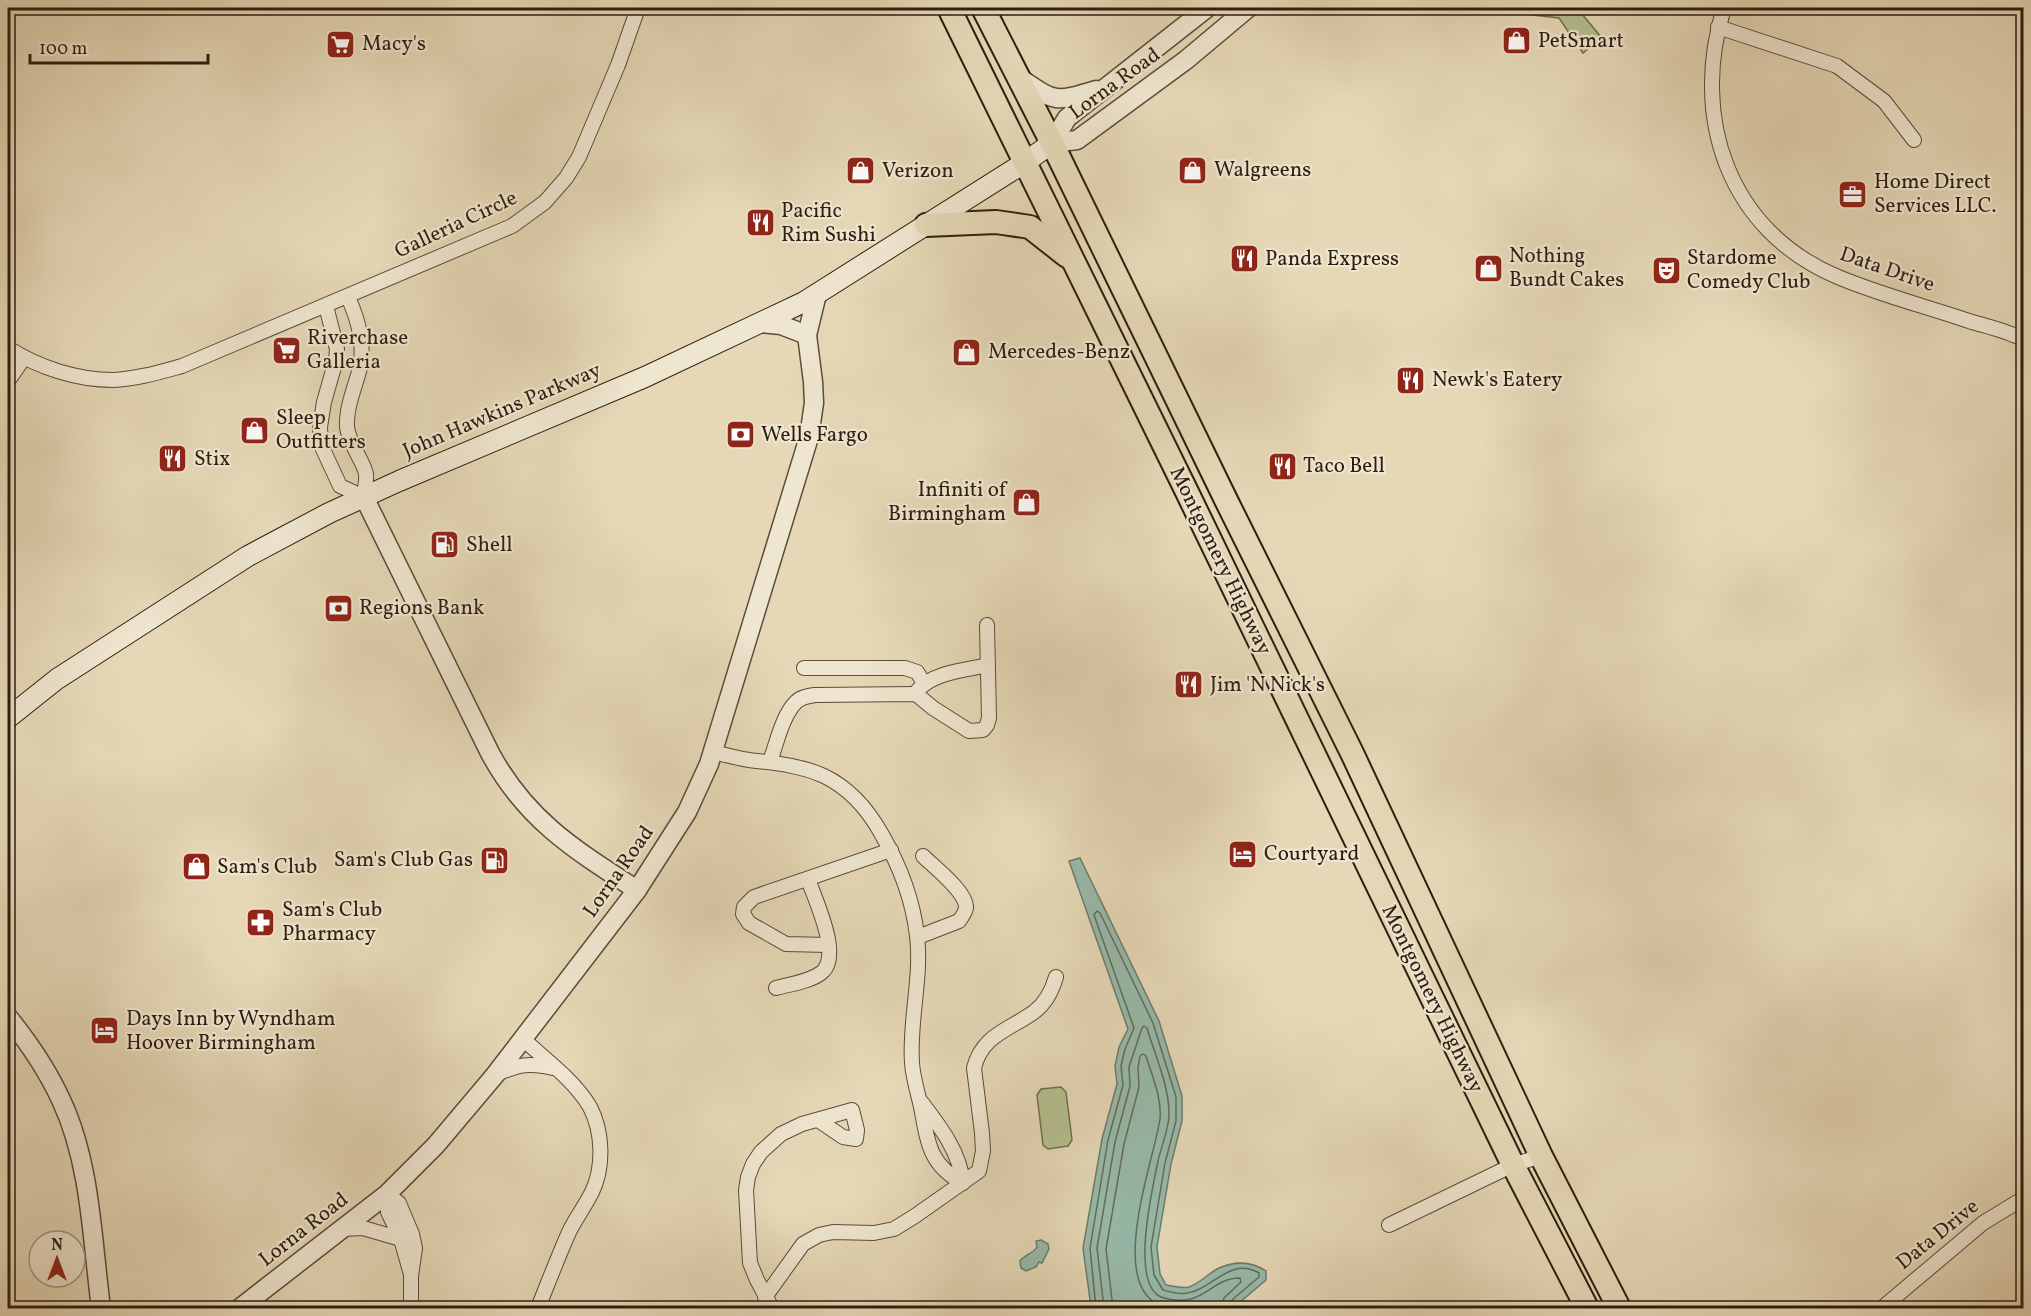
<svg xmlns="http://www.w3.org/2000/svg" width="2031" height="1316" font-family="Vollkorn,serif">
	<style>
		.green { fill: #b5bf8e; stroke: #706e4e; stroke-width: 1.5 }
		.water { fill: #97baaa; stroke: #6c7c6c; stroke-width: 1.5 }
		.lines { fill: none; stroke-linecap: round; stroke-linejoin: round }
		.shore { stroke: #626c5c; stroke-width: 1.5 }
		.minor-casing { stroke: #5a4c39; stroke-width: 16 }
		.tertiary-casing { stroke: #5a4c39; stroke-width: 21 }
		.secondary-casing { stroke: #2c1e0f; stroke-width: 22 }
		.primary-casing { stroke: #2c1e0f; stroke-width: 26 }
		.minor { stroke: #efe6d0; stroke-width: 14 }
		.tertiary { stroke: #efe6d0; stroke-width: 18 }
		.secondary { stroke: #efe6d0; stroke-width: 20 }
		.primary { stroke: #e6d8b7; stroke-width: 22 }
		.labels { text-anchor: middle; dominant-baseline: central; stroke-width: 4.5; stroke-linejoin: round; paint-order: stroke }
		.poi-label { font-size: 21px; fill: #2c1e0f; stroke: #efe6d0; text-anchor: start }
		.street-label { font-size: 21px; fill: #2c1e0f; stroke: #efe6d0 }
	</style>
	<rect width="100%" height="100%" fill="#e6d8b7"/>
	<filter id="stains"><feTurbulence type="fractalNoise" baseFrequency=".00333" numOctaves="4"/><feColorMatrix values="0 0 0 0 .2 0 0 0 0 .09 0 0 0 0 .02 0 0 0 .5 -.17"/></filter>
	<radialGradient id="worn" r=".72"><stop offset=".6" stop-color="#630" stop-opacity="0"/><stop offset="1" stop-color="#630" stop-opacity=".3"/></radialGradient>
	<g class="green">
		<path d="M1471,8H1577L1601,37L1583,53L1559,18Z"/>
		<path d="M1061,1087L1066,1092L1072,1140L1068,1146L1048,1149L1043,1145L1037,1095L1041,1089Z"/>
	</g>
	<g class="water">
		<path d="M1080,858L1159,1021L1182,1096V1121L1171,1164L1157,1247L1160,1274L1166,1285C1173,1286 1182,1289 1189,1287C1200,1283 1208,1274 1217,1269C1234,1261 1251,1261 1266,1271V1280L1233,1308H1087L1091,1307L1083,1248L1102,1139L1117,1084L1115,1066L1119,1047L1128,1029L1069,861Z"/>
		<path d="M1041,1240L1048,1244L1049,1249L1042,1263L1039,1262L1036,1267L1026,1271L1021,1268L1020,1261C1025,1254 1033,1254 1037,1247L1036,1241Z"/>
	</g>
	<g class="lines">
		<g class="shore">
			<path d="M1096,1308L1090,1248L1108,1140L1123,1085L1121,1066L1125,1049L1134,1028L1094,915L1097,911L1100,913L1153,1023L1176,1097V1121L1165,1163L1151,1247L1154,1275L1163,1290C1171,1292 1180,1295 1187,1293C1212,1290 1230,1256 1259,1273V1277L1233,1299L1228,1308"/>
			<path d="M1104,1308L1097,1248L1115,1142L1130,1086L1129,1067L1142,1028L1144,1026L1147,1028C1155,1056 1170,1087 1169,1117C1168,1131 1161,1147 1158,1161C1153,1187 1128,1289 1164,1298C1205,1309 1209,1278 1240,1278L1241,1282L1224,1298L1221,1308"/>
			<path d="M1113,1308L1106,1249L1124,1144L1139,1087L1138,1068L1140,1056L1143,1054L1146,1056C1152,1076 1162,1098 1160,1119C1154,1161 1102,1296 1169,1308"/>
		</g>
		<defs>
			<g id="minor">
				<path d="M1724,8C1690,117 1728,231 1838,277C1881,295 1928,307 1972,322C1989,327 2008,331 2024,340"/>
				<path d="M1718,27L1837,66L1884,101L1914,140"/>
				<path d="M326,306L337,349L336,360L324,402L320,427L321,445L340,486L364,497C364,490 367,481 366,474C364,462 349,444 347,427C346,407 355,387 360,368C365,344 358,319 348,297"/>
				<path d="M8,348C38,367 76,380 113,380C137,379 160,372 182,366L512,226L545,202L566,178L579,157L618,65L638,8"/>
				<path d="M8,381L24,358"/>
				<path d="M804,668H905L917,672L924,683"/>
				<path d="M918,690C934,672 966,670 988,665"/>
				<path d="M713,752C725,755 737,758 749,760C774,763 800,765 824,776C849,788 868,810 881,833C899,864 913,900 917,936C922,978 909,1021 912,1063C913,1079 919,1096 922,1112C928,1145 931,1166 963,1183C960,1151 938,1124 919,1099"/>
				<path d="M770,761C777,743 782,716 796,702C801,697 808,696 815,695L916,694L933,708L969,731L983,730L987,725L989,718L987,625"/>
				<path d="M918,937L959,921C962,917 965,913 966,908C967,892 934,867 923,856"/>
				<path d="M828,945L786,944L749,923L743,914L744,907L754,897L891,850"/>
				<path d="M776,988C790,984 809,982 821,973C843,957 815,900 808,879"/>
				<path d="M523,1039C546,1060 574,1080 590,1107C603,1132 604,1167 592,1192C585,1206 576,1218 569,1232C558,1257 548,1283 538,1308"/>
				<path d="M496,1074C519,1065 529,1062 553,1068"/>
				<path d="M387,1194L399,1203L412,1234L415,1248L411,1276V1308"/>
				<path d="M387,1194L388,1212L401,1239L410,1271"/>
				<path d="M1389,1225L1513,1165L1541,1156"/>
				<path d="M342,1229L363,1228L401,1239"/>
				<path d="M765,1297L803,1244L819,1235L833,1232L874,1233L894,1229L915,1216L979,1171L983,1151L982,1133L974,1068C982,1035 1009,1030 1034,1012C1046,1003 1052,991 1056,977"/>
				<path d="M772,1308L757,1280L750,1263L746,1190L748,1177L753,1164L761,1152L781,1134L802,1124L852,1110L857,1130L856,1139L843,1137L818,1120"/>
				<path d="M1882,1308L1983,1223L2024,1198"/>
			</g>
			<g id="tertiary">
				<path d="M1018,77C1055,102 1053,103 1096,90"/>
				<path d="M1052,143L1077,140L1186,60L1248,8"/>
				<path d="M1052,143L1067,118L1207,8"/>
				<path d="M761,323L781,325L807,335"/>
				<path d="M364,497L490,753C526,820 575,850 637,890"/>
				<path d="M8,1017C29,1043 48,1071 62,1102C91,1165 92,1240 101,1308"/>
				<path d="M240,1308L387,1194L436,1145L495,1075L637,890L687,812L709,764L809,437L814,403L813,382L807,335L817,294"/>
			</g>
			<path id="secondary" d="M8,718L57,679L248,556L329,513L399,481L645,377L804,302L1024,163L1052,143"/>
			<g id="primary">
				<path d="M949,8L1187,492L1513,1165L1587,1308"/>
				<path d="M983,8L1052,143L1227,502L1352,753L1541,1156L1619,1308"/>
				<path d="M926,225L996,222L1030,227L1067,256"/>
			</g>
		</defs>
		<use href="#minor" class="minor-casing"/>
		<use href="#tertiary" class="tertiary-casing"/>
		<use href="#secondary" class="secondary-casing"/>
		<use href="#primary" class="primary-casing"/>
		<use href="#minor" class="minor"/>
		<use href="#tertiary" class="tertiary"/>
		<use href="#secondary" class="secondary"/>
		<use href="#primary" class="primary"/>
	</g>
	<defs>
		<symbol id="shop-square" viewBox="-11 -11 22 22"><rect x="-9" y="-9" width="18" height="18" rx="4" fill="#8f2418" stroke="#efe6d0"/><path d="M-5-2.5h2.3a2.7 3.5 0 0 1 5.4 0H5L5.5 6h-11ZM-1.5-2.5h3a1.5 2.3 0 0 0-3 0Z" fill="#fff"/></symbol>
		<symbol id="supermarket-square" viewBox="-11 -11 22 22"><rect x="-9" y="-9" width="18" height="18" rx="4" fill="#8f2418" stroke="#efe6d0"/><path d="M-6-5.5h2.5l.6 2H6L4.5 2H-2.5L-4.4-4H-6ZM-1.5 3.2a1.3 1.3 0 1 0 .1 0ZM3 3.2a1.3 1.3 0 1 0 .1 0Z" fill="#fff"/></symbol>
		<symbol id="office-square" viewBox="-11 -11 22 22"><rect x="-9" y="-9" width="18" height="18" rx="4" fill="#8f2418" stroke="#efe6d0"/><path d="M-6-3h4V-5.5h4V-3h4V5H-6ZM-1-4.5V-3h2v-1.5ZM-6 0V1H6V0Z" fill="#fff"/></symbol>
		<symbol id="restaurant-square" viewBox="-11 -11 22 22"><rect x="-9" y="-9" width="18" height="18" rx="4" fill="#8f2418" stroke="#efe6d0"/><path d="M-5-6h1v4h1v-4h1v4h1v-4h1v5L-1.5 .5V6h-2V.5L-5-1ZM5-6V6H3V1.5H1.5Q1.5-4 5-6Z" fill="#fff"/></symbol>
		<symbol id="theatre-square" viewBox="-11 -11 22 22"><rect x="-9" y="-9" width="18" height="18" rx="4" fill="#8f2418" stroke="#efe6d0"/><path d="M-5-5.5Q0-4 5-5.5V0Q5 5 0 6Q-5 5-5 0ZM-3.3-2.5H-1v1.5H-3.3ZM1-2.5H3.3v1.5H1ZM-2.8 1Q0 5.5 2.8 1Z" fill="#fff"/></symbol>
		<symbol id="bank-square" viewBox="-11 -11 22 22"><rect x="-9" y="-9" width="18" height="18" rx="4" fill="#8f2418" stroke="#efe6d0"/><path d="M-6-4H6V4H-6ZM0-2.3a2.3 2.3 0 1 0 0 4.6a2.3 2.3 0 1 0 0-4.6Z" fill="#fff"/></symbol>
		<symbol id="fuel-square" viewBox="-11 -11 22 22"><rect x="-9" y="-9" width="18" height="18" rx="4" fill="#8f2418" stroke="#efe6d0"/><path d="M-5.5-6h7V0h2V4h1.3V-2.5L3-4.5l.8-.8L6-3V5H2.5V1h-1V6h-7ZM-4.2-4.7v3.2H.2V-4.7Z" fill="#fff"/></symbol>
		<symbol id="hotel-square" viewBox="-11 -11 22 22"><rect x="-9" y="-9" width="18" height="18" rx="4" fill="#8f2418" stroke="#efe6d0"/><path d="M-6-4.5h1.5V1H6V5H4.5V3h-9V5H-6ZM-4 0a1.8 1.8 0 1 1 3.6 0ZM.5 0V-2.5h3Q6-2.5 6 0Z" fill="#fff"/></symbol>
		<symbol id="pharmacy-square" viewBox="-11 -11 22 22"><rect x="-9" y="-9" width="18" height="18" rx="4" fill="#8f2418" stroke="#efe6d0"/><path d="M-2-6h4v4h4v4h-4v4h-4v-4h-4v-4h4Z" fill="#fff"/></symbol>
	</defs>
	<g fill-rule="evenodd">
		<use href="#shop-square" x="1500" y="24" width="33" height="33"/>
		<use href="#supermarket-square" x="324" y="28" width="33" height="33"/>
		<use href="#shop-square" x="1176" y="154" width="33" height="33"/>
		<use href="#shop-square" x="844" y="154" width="33" height="33"/>
		<use href="#office-square" x="1836" y="178" width="33" height="33"/>
		<use href="#restaurant-square" x="744" y="206" width="33" height="33"/>
		<use href="#restaurant-square" x="1228" y="242" width="33" height="33"/>
		<use href="#shop-square" x="1472" y="252" width="33" height="33"/>
		<use href="#theatre-square" x="1650" y="254" width="33" height="33"/>
		<use href="#supermarket-square" x="270" y="334" width="33" height="33"/>
		<use href="#shop-square" x="950" y="336" width="33" height="33"/>
		<use href="#restaurant-square" x="1394" y="364" width="33" height="33"/>
		<use href="#shop-square" x="238" y="414" width="33" height="33"/>
		<use href="#bank-square" x="724" y="418" width="33" height="33"/>
		<use href="#restaurant-square" x="156" y="442" width="33" height="33"/>
		<use href="#restaurant-square" x="1266" y="450" width="33" height="33"/>
		<use href="#shop-square" x="1010" y="486" width="33" height="33"/>
		<use href="#fuel-square" x="428" y="528" width="33" height="33"/>
		<use href="#bank-square" x="322" y="592" width="33" height="33"/>
		<use href="#restaurant-square" x="1172" y="668" width="33" height="33"/>
		<use href="#hotel-square" x="1226" y="838" width="33" height="33"/>
		<use href="#fuel-square" x="478" y="844" width="33" height="33"/>
		<use href="#shop-square" x="180" y="850" width="33" height="33"/>
		<use href="#pharmacy-square" x="244" y="906" width="33" height="33"/>
		<use href="#hotel-square" x="88" y="1014" width="33" height="33"/>
	</g>
	<g class="labels">
		<g class="poi-label">
			<text x="1538" y="41">PetSmart</text>
			<text x="362" y="44">Macy's</text>
			<text x="1214" y="170">Walgreens</text>
			<text x="882" y="171">Verizon</text>
			<text x="1874" y="182">Home Direct<tspan x="1874" dy="24">Services LLC.</tspan></text>
			<text x="781" y="211">Pacific<tspan x="781" dy="24">Rim Sushi</tspan></text>
			<text x="1509" y="256">Nothing<tspan x="1509" dy="24">Bundt Cakes</tspan></text>
			<text x="1687" y="258">Stardome<tspan x="1687" dy="24">Comedy Club</tspan></text>
			<text x="1265" y="259">Panda Express</text>
			<text x="307" y="338">Riverchase<tspan x="307" dy="24">Galleria</tspan></text>
			<text x="988" y="352">Mercedes-Benz</text>
			<text x="1432" y="380">Newk's Eatery</text>
			<text x="276" y="418">Sleep<tspan x="276" dy="24">Outfitters</tspan></text>
			<text x="761" y="435">Wells Fargo</text>
			<text x="194" y="459">Stix</text>
			<text x="1303" y="466">Taco Bell</text>
			<text x="1006" y="490" text-anchor="end">Infiniti of<tspan x="1006" dy="24">Birmingham</tspan></text>
			<text x="466" y="545">Shell</text>
			<text x="359" y="608">Regions Bank</text>
			<text x="1210" y="685">Jim 'N Nick's</text>
			<text x="1264" y="854">Courtyard</text>
			<text x="473" y="860" text-anchor="end">Sam's Club Gas</text>
			<text x="217" y="867">Sam's Club</text>
			<text x="282" y="910">Sam's Club<tspan x="282" dy="24">Pharmacy</tspan></text>
			<text x="126" y="1019">Days Inn by Wyndham<tspan x="126" dy="24">Hoover Birmingham</tspan></text>
		</g>
		<g class="street-label">
			<text transform="translate(1115 84) rotate(-36)">Lorna Road</text>
			<text transform="translate(456 225) rotate(-25)">Galleria Circle</text>
			<text transform="translate(1887 270) rotate(19)">Data Drive</text>
			<text transform="translate(502 411) rotate(-23)">John Hawkins Parkway</text>
			<text transform="translate(1220 561) rotate(64)">Montgomery Highway</text>
			<text transform="translate(619 872) rotate(-55)">Lorna Road</text>
			<text transform="translate(1432 999) rotate(64)">Montgomery Highway</text>
			<text transform="translate(304 1230) rotate(-38)">Lorna Road</text>
			<text transform="translate(1938 1235) rotate(-39)">Data Drive</text>
		</g>
	</g>
	<rect width="2031" height="1316" fill="none" stroke="#e6d8b7" stroke-width="30"/>
	<rect x="9" y="9" width="2013" height="1298" fill="none" stroke="#2c1e0f" stroke-width="3"/>
	<rect x="15" y="15" width="2001" height="1286" fill="none" stroke="#2c1e0f" stroke-width="1.5"/>
	<g transform="translate(57 1259)"><circle r="28" fill="#efe6d0" stroke="#a19683" stroke-width="1.5"/>
	<path d="M0-4.5L10 22L0 15L-10 22Z" fill="#8f2418"/>
	<text y="-9" font-size="16" font-weight="bold" text-anchor="middle" fill="#2c1e0f">N</text>
	</g>
	<path d="M30 54v9h178v-9" fill="none" stroke="#2c1e0f" stroke-width="3"/>
	<text x="39" y="54" font-size="18" fill="#2c1e0f" stroke="#efe6d0" stroke-width="4.5" paint-order="stroke">100 m</text>
	<rect width="100%" height="100%" filter="url(#stains)"/>
	<rect width="100%" height="100%" fill="url(#worn)"/>
</svg>
